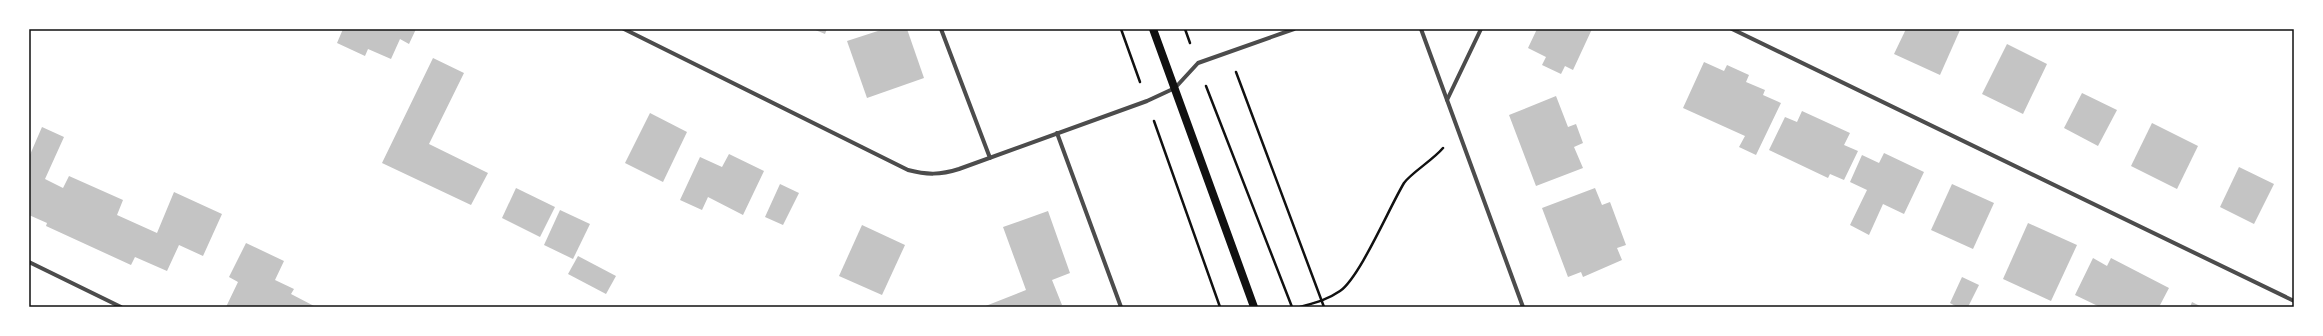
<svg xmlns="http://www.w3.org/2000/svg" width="2323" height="336" font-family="'Noto Serif',serif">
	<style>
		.building { fill: #c4c4c4 }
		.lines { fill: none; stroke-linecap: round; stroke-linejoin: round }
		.path { stroke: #111; stroke-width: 2.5 }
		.minor { stroke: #4c4c4c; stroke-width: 4 }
		.secondary { stroke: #111; stroke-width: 8 }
		.neatline { fill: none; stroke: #111; stroke-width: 1.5 }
	</style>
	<rect width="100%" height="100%" fill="#fff"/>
	<g class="building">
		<path d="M343,29H416L409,44L400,39L391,59L368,49L365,56L337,43Z"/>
		<path d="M813,29H827L825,34Z"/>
		<path d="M884,29H907L924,78L867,98L847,41Z"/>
		<path d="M1537,29H1592L1573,70L1565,66L1561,74L1542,65L1546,57L1528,48Z"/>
		<path d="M1906,29L1960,30L1940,75L1894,54Z"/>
		<path d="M2007,44L2047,64L2023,114L1982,94Z"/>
		<path d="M433,58L464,73L429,144L488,173L471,205L382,163Z"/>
		<path d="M1704,62L1724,71L1727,65L1749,75L1746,82L1765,90L1763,95L1781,103L1756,155L1739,147L1745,136L1683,108Z"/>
		<path d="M2082,93L2117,110L2098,146L2064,128Z"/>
		<path d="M1556,96L1568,127L1576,124L1583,143L1574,147L1583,168L1536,186L1509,115Z"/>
		<path d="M1802,111L1850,133L1844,145L1858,151L1844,180L1830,174L1828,178L1769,150L1785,117L1797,122Z"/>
		<path d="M650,113L687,132L663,182L625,163Z"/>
		<path d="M2152,123L2198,146L2177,189L2131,166Z"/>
		<path d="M42,127L64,137L45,179L63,188L69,176L123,200L117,215L157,233L174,192L222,214L203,256L179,245L167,271L135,257L131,265L46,226L47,223L29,215V157Z"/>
		<path d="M1884,153L1924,172L1904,214L1883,204L1869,235L1850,225L1867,190L1850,182L1862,155L1879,163Z"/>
		<path d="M729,154L764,171L743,215L708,197L702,210L680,200L700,157L722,167Z"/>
		<path d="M2239,167L2274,184L2254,224L2220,207Z"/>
		<path d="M780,184L799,193L783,225L765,217Z"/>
		<path d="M1952,184L1994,203L1973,249L1931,230Z"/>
		<path d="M516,188L555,207L540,237L502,218Z"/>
		<path d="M1595,188L1602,205L1610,202L1626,245L1617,248L1622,260L1583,277L1581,272L1568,277L1542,208Z"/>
		<path d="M560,210L590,224L573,259L544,245Z"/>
		<path d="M1048,211L1070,273L1052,280L1062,305L1056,307H983L1026,290L1003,227Z"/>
		<path d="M2028,223L2077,245L2051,301L2003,279Z"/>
		<path d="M862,225L905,245L882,295L839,276Z"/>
		<path d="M246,243L284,261L275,280L294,289L291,294L316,307H226L238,282L229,277Z"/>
		<path d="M578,256L616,276L606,294L568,274Z"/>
		<path d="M2093,258L2107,266L2111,258L2169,288L2159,307H2100L2075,295Z"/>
		<path d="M1962,277L1979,285L1968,307H1957L1950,303Z"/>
		<path d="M2192,302L2202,307H2190Z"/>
	</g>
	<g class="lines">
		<g class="path">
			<path d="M1121,29L1140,82"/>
			<path d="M1185,29L1190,43"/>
			<path d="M1236,72L1324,307"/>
			<path d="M1206,86L1292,307"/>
			<path d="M1154,121L1220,307"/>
			<path d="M1300,307C1314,303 1327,300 1340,291C1360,277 1389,208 1404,183C1411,173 1433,160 1443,148"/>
		</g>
		<g class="minor">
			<path d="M624,29L908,170C927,175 940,175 959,169L1147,101L1175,88L1198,63L1294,29"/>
			<path d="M941,29L990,158"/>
			<path d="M1421,29L1523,307"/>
			<path d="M1732,29L2294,301"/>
			<path d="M1447,100L1481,29"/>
			<path d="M1057,133L1121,307"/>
			<path d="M29,262L121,307"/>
		</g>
		<path class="secondary" d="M1153,29L1254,307"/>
	</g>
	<rect width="2323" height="336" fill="none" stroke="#ffffff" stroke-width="60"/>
	<rect x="30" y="30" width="2263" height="276" class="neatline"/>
</svg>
